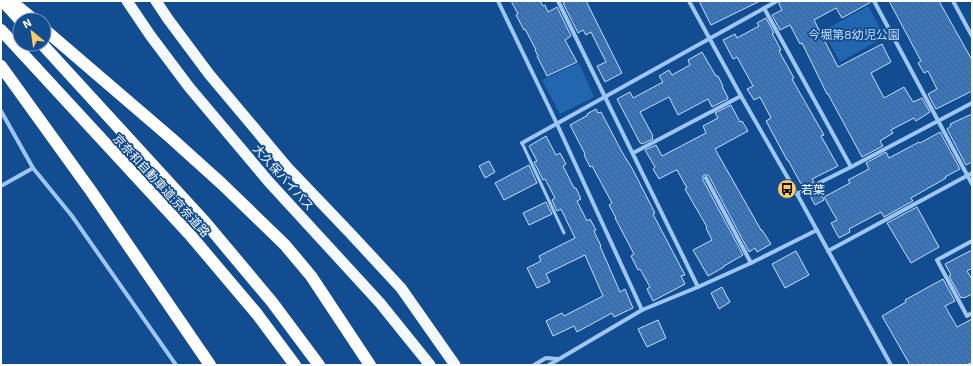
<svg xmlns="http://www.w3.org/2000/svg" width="973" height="366" font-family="'Exo 2','Noto Sans JP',sans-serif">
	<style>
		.green { fill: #2366b0 }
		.building { fill: url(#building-back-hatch); stroke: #c5dffd }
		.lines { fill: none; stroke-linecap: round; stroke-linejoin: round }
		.service { stroke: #9dc6f2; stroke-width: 3 }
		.minor { stroke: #9dc6f2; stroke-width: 4 }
		.trunk { stroke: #f4f8ff; stroke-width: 11 }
		.motorway { stroke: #fff; stroke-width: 12 }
		.labels { text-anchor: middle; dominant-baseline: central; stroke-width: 3.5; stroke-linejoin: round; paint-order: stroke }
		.park-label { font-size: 12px; fill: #c5dffd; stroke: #124c91 }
		.street-label { font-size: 12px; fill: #fff; stroke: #124c91 }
		.poi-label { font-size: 12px; fill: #fff; stroke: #124c91; text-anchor: start }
	</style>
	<defs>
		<pattern id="building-back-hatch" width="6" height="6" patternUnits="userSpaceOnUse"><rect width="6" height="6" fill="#3a76b9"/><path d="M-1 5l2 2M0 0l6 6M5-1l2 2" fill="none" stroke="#436182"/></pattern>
	</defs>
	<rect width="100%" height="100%" fill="#124c91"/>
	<g class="green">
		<path d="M868,6L885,37L840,62L823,31Z"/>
		<path d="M579,63L594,97L560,114L542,80Z"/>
	</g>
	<g class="building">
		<path d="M511,1H540L543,6L545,5L548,12L557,7L571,36L565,40L577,62L547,76L537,56H538L535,50H536L525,29L524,30L516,15L518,14Z"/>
		<path d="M567,1H586L622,73L605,82L597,66L606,62L591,32L586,35L583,30L578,33L563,3Z"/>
		<path d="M699,1H760L711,25Z"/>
		<path d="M780,1H871V2L842,18L836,8L814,20L838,67L882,44L891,62L871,73L884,98L904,87L913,102L922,98L930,112L916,121L914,118L891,130L893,133L880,141L883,146L862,157L828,94H827L802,43L800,44L790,25L780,30L772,15L782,10L779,4Z"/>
		<path d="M889,1H939L972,60V91L936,109L928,94L937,89L928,71L924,73L918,63L921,61Z"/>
		<path d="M766,18L774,33L772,34L773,35L781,50L779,51L794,78L792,79L824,135L821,136L838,166L812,179L814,182L805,186L803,183L801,184L788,160H787L766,121L771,118L760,97L754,100L747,89L753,86L737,57L733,59L723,40L735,34L737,38L759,26L757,23Z"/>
		<path d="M702,52L716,76H718L723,86H722L728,98V99L712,107L708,99L678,115L669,97L640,112L653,136L652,137L653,139L642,144L641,143H640L617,99L630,92L633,98L663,82L659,76L669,70L672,75L690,65L688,60Z"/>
		<path d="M731,105L740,122L742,121L748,131L715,149L761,230H762L771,244L757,252L755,248L749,252L709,176L708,175H705L703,176V180L743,255L724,266V267L708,276L693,250L712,240L706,228L707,227L685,189L687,188L677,170H676L659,179L653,169L655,167L645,150L656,145L662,156L706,133L703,126L718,118L715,113Z"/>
		<path d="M596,109L598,113L601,112L622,152L633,170L655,213L653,214L685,275L681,276L685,284L653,301L647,289L650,287L640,269L638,270L631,256L634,254L615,218H616L609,205L612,203L592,166L590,167L584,155L585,154L570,125L588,115L587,114Z"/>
		<path d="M972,114V162L966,165L947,129L951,126L950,124Z"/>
		<path d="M940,132L960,169L945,177L946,178L911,198L913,201L884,217L881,212L849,229L850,232L839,238L831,223L837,220L824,197L850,183L848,180L869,169L866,163L886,152L889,158L919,142L920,143Z"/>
		<path d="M546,136L556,155L560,153L566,164L563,166L574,188H576L581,199L577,201L587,221L590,219L596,230L594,231L601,246H600L620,292L625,289L633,308L614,317L612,313L577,332L574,326L553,336L546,321L562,313L564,316L603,296L585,255L546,274L550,282L537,288L527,268L541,261L539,256L575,238L561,209L557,211L552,200L555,198L545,179L543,180L534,162L537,161L529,146Z"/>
		<path d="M489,161L495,172L485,178L479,166Z"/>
		<path d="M529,165L537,183L504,200L495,183Z"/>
		<path d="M817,188L824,200L815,205L808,192Z"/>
		<path d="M546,202L552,214L529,225L523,213Z"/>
		<path d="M917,207L939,247L911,263L887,223Z"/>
		<path d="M972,250V268L967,271L972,279V294L964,298L963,297L961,298L949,276L951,275L945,264Z"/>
		<path d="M796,251L809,275L785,288L772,264Z"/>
		<path d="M943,279L955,301L945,306L957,327L972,319V362L967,365H910L882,316L906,302L905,300Z"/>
		<path d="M722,287L730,302L719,309L711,293Z"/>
		<path d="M658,320L666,338L647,347L638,329Z"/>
	</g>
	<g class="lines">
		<path class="service" d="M522,143L564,233"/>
		<g class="minor">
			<path d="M498,1L557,124L642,310"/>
			<path d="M558,1L698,287"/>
			<path d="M689,1L741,96L797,194L891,365"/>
			<path d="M874,1L972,184"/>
			<path d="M953,1L972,36"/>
			<path d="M764,8L851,167"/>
			<path d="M1,111L33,168L72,216L176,365"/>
			<path d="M522,143L777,1"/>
			<path d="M633,153L741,96"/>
			<path d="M706,178L751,263"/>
			<path d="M1,186L33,168"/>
			<path d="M797,194L851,167L972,103"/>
			<path d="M972,241L937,260L967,316L972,313"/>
			<path d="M828,251L972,173"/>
			<path d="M534,365L546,358L558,359"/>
			<path d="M549,365L642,310L698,287L751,263L817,230"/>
		</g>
		<g class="trunk">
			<path d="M127,1L150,35L189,87L269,182L380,303L430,365"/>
			<path d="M156,1L168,19L209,74L287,167L350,233L401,288L455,365"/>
		</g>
		<g class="motorway">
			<path d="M3,1L20,20"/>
			<path d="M11,1L34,20"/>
			<path d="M44,29L171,138L222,184L285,245L311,276L370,365"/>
			<path d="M1,30L191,236L257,314L295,365"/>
			<path d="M42,44L205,222L272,302L319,365"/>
			<path d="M1,66L91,191L210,365"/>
		</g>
	</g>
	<defs>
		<symbol id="bus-disc" viewBox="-11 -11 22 22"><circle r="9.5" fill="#ffcd5f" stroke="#124c91"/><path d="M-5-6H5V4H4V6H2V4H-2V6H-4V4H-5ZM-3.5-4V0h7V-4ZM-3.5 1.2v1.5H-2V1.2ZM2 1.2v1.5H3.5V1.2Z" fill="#111"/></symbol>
	</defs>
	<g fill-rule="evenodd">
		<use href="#bus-disc" x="776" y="178" width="22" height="22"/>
	</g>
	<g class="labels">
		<g class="park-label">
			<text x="854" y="34">今堀第8幼児公園</text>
		</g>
		<g class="street-label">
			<text transform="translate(284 177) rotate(48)">大久保バイパス</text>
			<text transform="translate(162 185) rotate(47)">京奈和自動車道;京奈道路</text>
		</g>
		<g class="poi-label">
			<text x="801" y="189">若葉</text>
		</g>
	</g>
	<rect width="973" height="366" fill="none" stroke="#ffffff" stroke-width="4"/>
	<g transform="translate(32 32) rotate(331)"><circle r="19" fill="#124c91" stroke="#7194bd"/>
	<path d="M0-3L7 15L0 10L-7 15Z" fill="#ffcd5f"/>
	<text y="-6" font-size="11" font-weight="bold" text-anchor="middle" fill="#ffffff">N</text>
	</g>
</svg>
